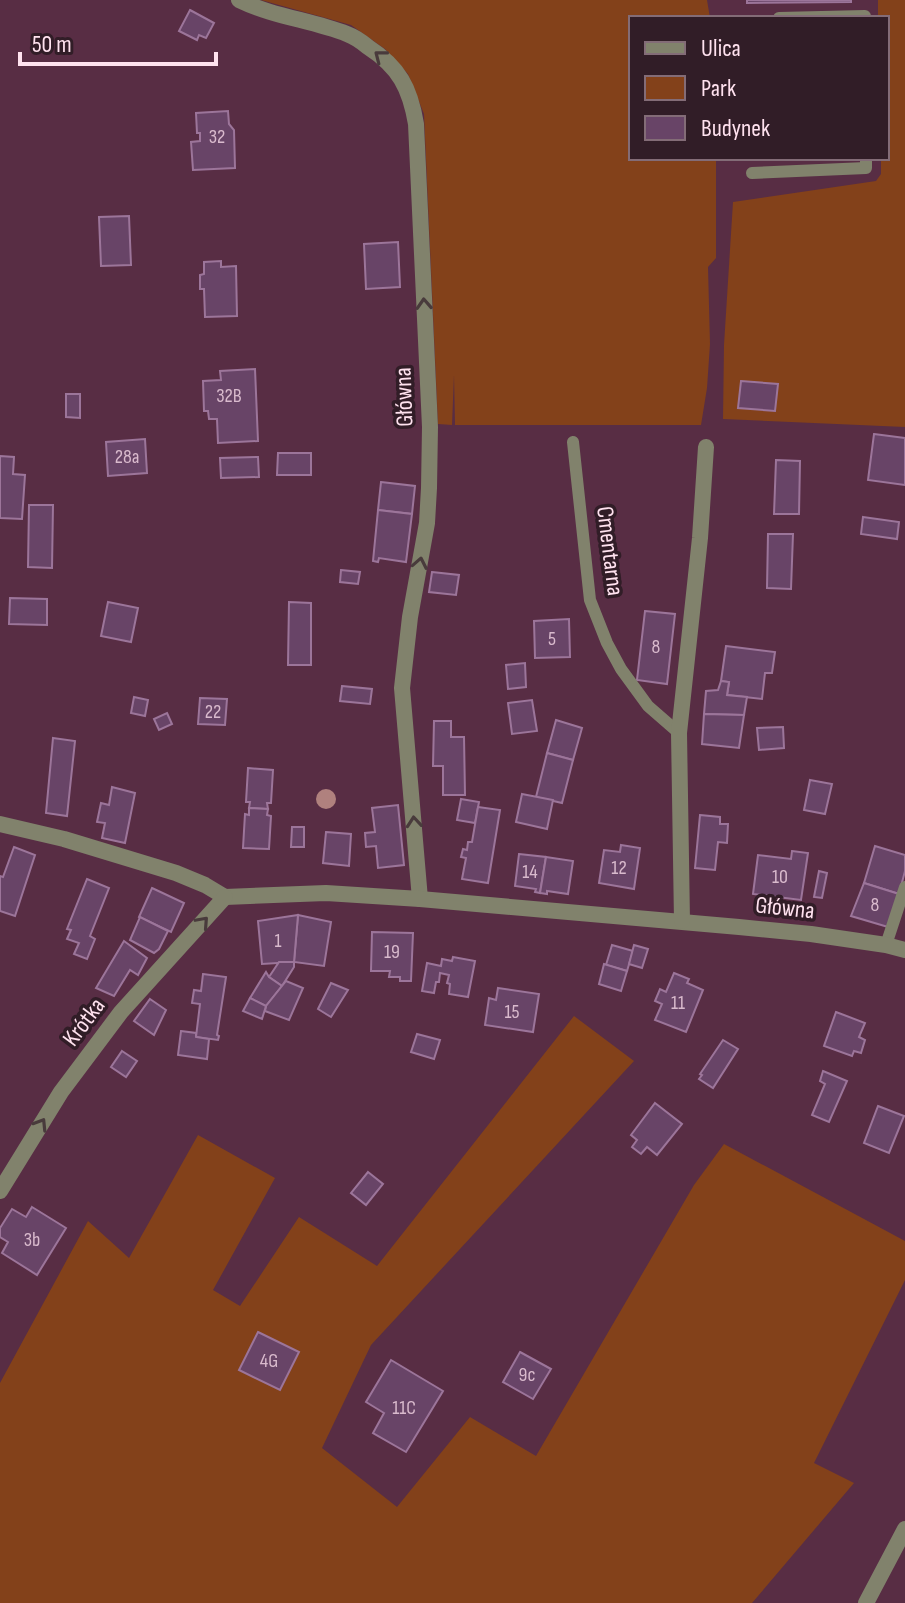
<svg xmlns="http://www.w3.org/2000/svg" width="905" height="1603" font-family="'Sofia Sans Condensed',sans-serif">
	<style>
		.green { fill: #83411a }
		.building { fill: #684467; stroke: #9c759a; stroke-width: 2 }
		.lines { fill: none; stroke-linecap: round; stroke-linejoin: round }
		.lane { stroke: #81826c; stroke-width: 12 }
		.street { stroke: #81826c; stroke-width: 16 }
		.tree { fill: #b0817e }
		.oneway { stroke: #493b3c }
		.labels { text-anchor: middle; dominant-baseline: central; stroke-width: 7; stroke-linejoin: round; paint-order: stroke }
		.number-label { font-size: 20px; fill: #d9bacd }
		.street-label { font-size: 24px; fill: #ffe2ef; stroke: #311d27 }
	</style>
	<rect width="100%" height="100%" fill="#582d44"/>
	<g class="green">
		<path d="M261,0H707L710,18H631V158H716V258L708,267L710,344L707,388L701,425H455L454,375L452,425L438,424L424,114L408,74L385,49L351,25Z"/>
		<path d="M878,0H905V427L723,419L724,345L733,202L876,181L881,174V158H887V18H878Z"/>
		<path d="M574,1016L634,1061L371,1345L322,1448L397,1507L470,1417L536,1456L694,1185L724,1144L905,1241V1280L814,1463L854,1483L752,1603H0V1383L88,1221L129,1258L198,1135L275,1178L213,1290L240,1306L299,1217L377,1266Z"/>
	</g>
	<g class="building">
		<path d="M747,0H851V2L747,3Z"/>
		<path d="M190,10L214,23L206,38L199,35L197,40L179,31Z"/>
		<path d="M228,111L229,124L234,130L235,168L193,170L191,142L200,141V133H197L196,113Z"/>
		<path d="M129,216L131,265L101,266L99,217Z"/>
		<path d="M398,242L400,287L366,289L364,244Z"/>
		<path d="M221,261V267L236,266L237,316L205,317L204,289H200V275L204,274V262Z"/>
		<path d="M255,369L258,441L218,443L217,419H209L208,411H204L203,381L221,380L220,371Z"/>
		<path d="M741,381L778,384L775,411L738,408Z"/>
		<path d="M66,394H80V418L66,417Z"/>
		<path d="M874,434L905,438V485L868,480Z"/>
		<path d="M145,439L147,473L108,476L106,442Z"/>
		<path d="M278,453H311V475H277Z"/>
		<path d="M0,456L14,457L13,474L25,475L22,519L0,518Z"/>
		<path d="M258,457L259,477L221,478L220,458Z"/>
		<path d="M776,460L800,461L799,514H774Z"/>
		<path d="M381,482L415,486L412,514L378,510Z"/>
		<path d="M29,505H53L52,568L28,567Z"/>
		<path d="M378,510L412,514L406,562L379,558L378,562L373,561Z"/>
		<path d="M863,517L899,522L897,539L861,534Z"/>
		<path d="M768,534H793L791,589L767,588Z"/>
		<path d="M341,570L360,572L358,584L340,582Z"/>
		<path d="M432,572L459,575L456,595L429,592Z"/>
		<path d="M10,598L47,599V625L9,624Z"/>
		<path d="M108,602L138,608L131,642L101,636Z"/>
		<path d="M289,602L311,603V665H288Z"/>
		<path d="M645,611L675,614L667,684L637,680Z"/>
		<path d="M569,619L570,657L535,658L534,621Z"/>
		<path d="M726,646L775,652L772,673H765L762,699L727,695L729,682L721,681Z"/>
		<path d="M525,663L526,687L508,689L506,665Z"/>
		<path d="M721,681L729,682L727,695L747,697L744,715L704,714L706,691L718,690Z"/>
		<path d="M342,686L372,689L370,704L340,701Z"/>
		<path d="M134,697L148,700L145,716L131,713Z"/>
		<path d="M200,698L227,699L225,725L198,724Z"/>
		<path d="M532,700L537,731L512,734L508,703Z"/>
		<path d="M167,713L172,724L159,730L154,719Z"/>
		<path d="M704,714L744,715L739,748L702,744Z"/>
		<path d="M556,720L582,728L573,760L547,753Z"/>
		<path d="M434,721H451V737H464L465,795H443V766H433Z"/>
		<path d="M783,727L784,748L759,750L757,728Z"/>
		<path d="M53,738L75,741L67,816L46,813Z"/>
		<path d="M547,753L573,760L562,803L536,797Z"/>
		<path d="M248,768L273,770L271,803H267L268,809L249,808L250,802H246Z"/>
		<path d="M810,780L832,784L825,814L804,810Z"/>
		<path d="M112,787L135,793L125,843L102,838L105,823L97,822L101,803L109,805Z"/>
		<path d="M522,794L553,800L547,829L516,822Z"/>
		<path d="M461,799L479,802L475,823L457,820Z"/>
		<path d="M398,805L404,865L378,868L376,846L366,847L365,833L375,832L372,808Z"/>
		<path d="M478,807L500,810L488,883L462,879L466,858L461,857L463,849L467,850L468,842H472Z"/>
		<path d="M249,808L268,809L267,815L271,816L269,849L243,848L245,814L249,815Z"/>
		<path d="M700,815L720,817V824H728L727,843L718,842L715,870L695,868Z"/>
		<path d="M292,827H304V847H291Z"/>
		<path d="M326,832L351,834L349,866L323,863Z"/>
		<path d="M621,845L640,848L634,889L599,883L604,850L620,852Z"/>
		<path d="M875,846L905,855V871L899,894L864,883Z"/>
		<path d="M14,847L35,855L15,916L0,911V876L3,877Z"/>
		<path d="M792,851L808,853L801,900L753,894L758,855L791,859Z"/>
		<path d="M519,854L546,857L540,893L535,892L536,889L515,886Z"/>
		<path d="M546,857L573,861L568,894L547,891V894L540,893Z"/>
		<path d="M819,871L827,873L822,898L814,897Z"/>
		<path d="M87,879L109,888L90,936L95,939L87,959L74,954L79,943L67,939L71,930L67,929Z"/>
		<path d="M864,883L899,894L888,927L851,916Z"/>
		<path d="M152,888L184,903L171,932L139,917Z"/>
		<path d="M298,915L331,922L324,966L294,962Z"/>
		<path d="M298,915L294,962L262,964L258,921Z"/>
		<path d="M140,917L168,931L159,949L154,953L130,940Z"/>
		<path d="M372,932L413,933L411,981H400V977H389L390,971H371Z"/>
		<path d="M124,941L147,958L138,975L130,970L114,996L96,988Z"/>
		<path d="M612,945L633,951L627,971L606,965Z"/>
		<path d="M634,945L648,949L642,968L629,964Z"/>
		<path d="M453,957L475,961L468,997L449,994L450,984L447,983L449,975L440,973L439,982H436L434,993L422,991L427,963L441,966L442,959L452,961Z"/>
		<path d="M279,962H294V967L282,986L269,977Z"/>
		<path d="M604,964L627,971L621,991L599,984Z"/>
		<path d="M266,972L269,977L282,986L266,1006L250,998Z"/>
		<path d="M674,973L689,979L687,983L703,990L686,1032L655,1020L662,1004L655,1001L660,989L666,992Z"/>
		<path d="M203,974L226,977L217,1035L219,1036L218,1040L196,1037L200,1004L192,1003L194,990L201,991Z"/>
		<path d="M286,981L303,988L289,1020L265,1011L266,1006Z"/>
		<path d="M331,983L348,990L331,1017L318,1009Z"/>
		<path d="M498,988L539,994L533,1032L485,1025L489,998L496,1000Z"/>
		<path d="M250,998L266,1006L262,1019L243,1011Z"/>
		<path d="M150,999L166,1010L154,1035L134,1021Z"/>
		<path d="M836,1012L865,1023L859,1037L865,1040L861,1053L854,1051L852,1056L824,1046Z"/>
		<path d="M181,1031L196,1033V1037L209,1039L207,1059L178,1055Z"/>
		<path d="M417,1034L440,1040L434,1059L411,1052Z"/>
		<path d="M723,1040L738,1049L713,1088L699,1079L702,1075L700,1074Z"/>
		<path d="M122,1051L137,1061L126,1077L111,1067Z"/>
		<path d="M823,1071L847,1081L829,1122L812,1115L825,1084L820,1081Z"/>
		<path d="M655,1103L682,1124L657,1155L647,1147L641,1154L632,1147L637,1140L631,1135Z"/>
		<path d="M878,1106L904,1116L889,1153L864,1143Z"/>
		<path d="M368,1172L383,1184L366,1205L351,1193Z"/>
		<path d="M32,1207L66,1228L37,1275L2,1253L8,1242L0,1237V1228L12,1209L26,1217Z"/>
		<path d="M258,1332L299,1352L280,1390L239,1370Z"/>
		<path d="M520,1352L551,1369L533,1399L503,1382Z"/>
		<path d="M391,1360L443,1391L406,1452L373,1433L384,1413L366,1402Z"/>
	</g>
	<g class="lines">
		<g class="lane">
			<path d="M779,18L865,16"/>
			<path d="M752,173L866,168V158"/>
			<path d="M573,442L590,600L607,643L621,669L648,706L679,733"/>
			<path d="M886,945L905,887"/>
		</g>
		<g class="street">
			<path d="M239,0C274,17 311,20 347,34C355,37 362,42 368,47C399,67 410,88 416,124L430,427L429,488L427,523L410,617L402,688L420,899"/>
			<path d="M0,824L64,839L176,873L205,885L225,897L326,893L420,899L739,927L811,934L886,945L905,950"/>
			<path d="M682,921L679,733L700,538L706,447"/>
			<path d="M0,1191L61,1092L121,1012L225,897"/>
			<path d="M866,1603L905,1529"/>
		</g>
	</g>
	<circle class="tree" cx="326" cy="799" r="10"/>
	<defs><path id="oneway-chevron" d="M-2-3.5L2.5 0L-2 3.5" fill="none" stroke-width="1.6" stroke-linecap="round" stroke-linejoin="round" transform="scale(2)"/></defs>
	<g class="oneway">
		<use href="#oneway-chevron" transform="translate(380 56) rotate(-142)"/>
		<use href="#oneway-chevron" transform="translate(424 304) rotate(-93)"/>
		<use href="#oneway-chevron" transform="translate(420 563) rotate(-79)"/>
		<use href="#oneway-chevron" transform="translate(414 822) rotate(-95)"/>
		<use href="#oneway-chevron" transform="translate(203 922) rotate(-48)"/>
		<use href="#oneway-chevron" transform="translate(41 1124) rotate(-58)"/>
	</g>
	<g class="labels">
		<g class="number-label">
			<text x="217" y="137">32</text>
			<text x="229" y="396">32B</text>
			<text x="127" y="457">28a</text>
			<text x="552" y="639">5</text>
			<text x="656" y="647">8</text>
			<text x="213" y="712">22</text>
			<text x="619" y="868">12</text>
			<text x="530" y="872">14</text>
			<text x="780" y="877">10</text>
			<text x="875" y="905">8</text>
			<text x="278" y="941">1</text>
			<text x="392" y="952">19</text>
			<text x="678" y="1003">11</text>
			<text x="512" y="1012">15</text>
			<text x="32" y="1240">3b</text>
			<text x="269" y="1361">4G</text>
			<text x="527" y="1375">9c</text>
			<text x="404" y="1408">11C</text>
		</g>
		<g class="street-label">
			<text transform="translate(404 397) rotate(-92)">Główna</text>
			<text transform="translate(610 551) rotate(83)">Cmentarna</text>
			<text transform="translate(785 908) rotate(6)">Główna</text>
			<text transform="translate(84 1022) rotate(-53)">Krótka</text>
		</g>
	</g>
	<rect x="629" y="16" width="260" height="144" fill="#311d27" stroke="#836c77" stroke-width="2"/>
	<rect x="645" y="42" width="40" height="12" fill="#81826c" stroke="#836c77" stroke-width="2"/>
	<text x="701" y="56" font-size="24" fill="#ffe2ef">Ulica</text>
	<rect x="645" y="76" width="40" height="24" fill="#83411a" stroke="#836c77" stroke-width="2"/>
	<text x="701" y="96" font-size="24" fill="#ffe2ef">Park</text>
	<rect x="645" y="116" width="40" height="24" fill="#684467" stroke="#836c77" stroke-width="2"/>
	<text x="701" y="136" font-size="24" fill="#ffe2ef">Budynek</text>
	<path d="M20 52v12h196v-12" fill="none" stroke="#ffe2ef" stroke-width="4"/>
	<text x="32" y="52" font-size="24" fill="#ffe2ef" stroke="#311d27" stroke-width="6" paint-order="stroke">50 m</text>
</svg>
